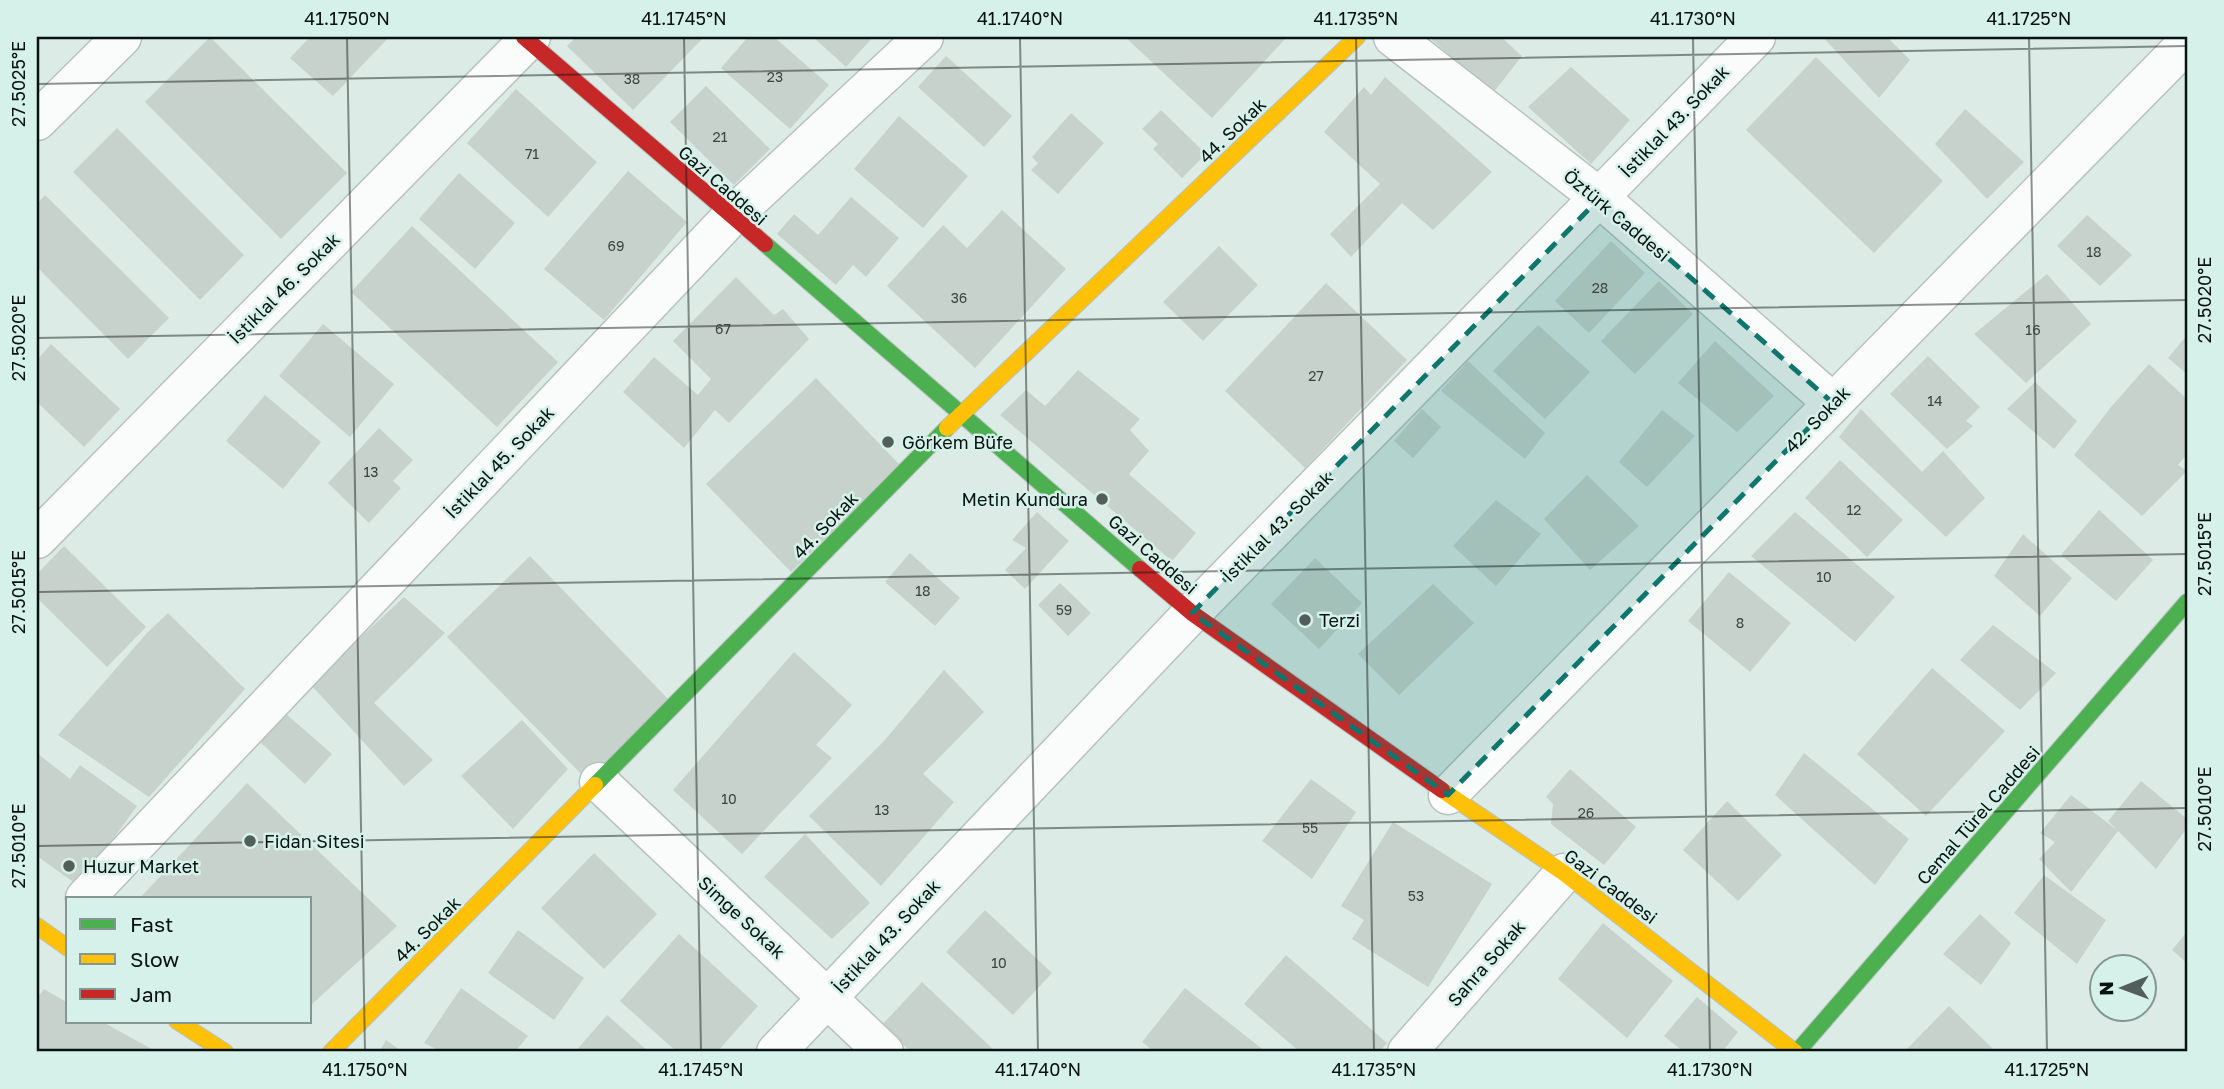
<svg xmlns="http://www.w3.org/2000/svg" width="2224" height="1089" font-family="'Golos Text',sans-serif">
	<style>
		.building { fill: #c8d2cc }
		.lines { fill: none; stroke-linecap: round; stroke-linejoin: round }
		.street-casing { stroke: #b7c2be; stroke-width: 41 }
		.fast-casing { stroke: #b7c2be; stroke-width: 18 }
		.slow-casing { stroke: #b7c2be; stroke-width: 18 }
		.jam-casing { stroke: #b7c2be; stroke-width: 18 }
		.street { stroke: #fafcfb; stroke-width: 38 }
		.fast { stroke: #4caf50; stroke-width: 16 }
		.slow { stroke: #ffc107; stroke-width: 16 }
		.jam { stroke: #c62828; stroke-width: 16 }
		.marked { fill: #0f766e; fill-opacity: 0.2; stroke: #0f766e; stroke-width: 5; stroke-dasharray: 14 9; stroke-linejoin: round }
		.ticks { fill: none; stroke: #08120f; stroke-width: 2; stroke-opacity: 0.45 }
		.poi-dot { fill: #525e5a; stroke: #d6f1e9; stroke-width: 2.5 }
		.labels { text-anchor: middle; dominant-baseline: central; stroke-width: 5; stroke-linejoin: round; paint-order: stroke }
		.number-label { font-size: 14px; fill: #3a4440 }
		.street-label { font-size: 18px; fill: #08120f; stroke: #d6f1e9 }
		.poi-label { font-size: 18px; fill: #08120f; stroke: #d6f1e9; text-anchor: start }
		.neatline { fill: none; stroke: #08120f; stroke-width: 2.5 }
		.ticks-label { font-size: 18px; text-anchor: middle; fill: #08120f }
	</style>
	<rect width="100%" height="100%" fill="#dcebe6"/>
	<g class="building">
		<path d="M210,37L347,173L281,239L145,102Z"/>
		<path d="M310,37H389L333,96L290,58Z"/>
		<path d="M576,37H704L633,110L567,46Z"/>
		<path d="M748,37H774L829,85L790,129L721,68Z"/>
		<path d="M813,37H873L846,67Z"/>
		<path d="M1125,37H1287L1212,118Z"/>
		<path d="M1435,37H1501L1522,56L1493,93L1432,40Z"/>
		<path d="M1823,37H1887L1910,60L1879,98Z"/>
		<path d="M946,56L1012,116L984,147L918,87Z"/>
		<path d="M1816,57L1943,181L1874,253L1746,130Z"/>
		<path d="M1571,67L1630,120L1591,164L1528,107Z"/>
		<path d="M1385,77L1492,172L1433,230L1402,203L1351,257L1330,234L1380,184L1324,132L1364,87L1371,95Z"/>
		<path d="M706,86L770,149L734,185L670,122Z"/>
		<path d="M516,89L597,162L548,217L467,143Z"/>
		<path d="M1965,109L2024,162L1987,199L1935,144Z"/>
		<path d="M1161,110L1206,154L1182,178L1153,149L1158,144L1142,129Z"/>
		<path d="M1071,113L1104,143L1058,194L1031,170L1038,163L1032,157Z"/>
		<path d="M899,116L968,176L923,228L854,169Z"/>
		<path d="M117,128L244,255L200,300L73,172Z"/>
		<path d="M628,171L687,222L604,320L544,269Z"/>
		<path d="M459,173L515,223L475,269L419,219Z"/>
		<path d="M45,195L169,318L128,359L37,267V204Z"/>
		<path d="M851,197L899,238L866,277L853,265L836,285L777,234L794,214L818,235Z"/>
		<path d="M1002,210L1066,269L975,368L887,286L943,225L967,248Z"/>
		<path d="M2087,215L2132,255L2100,286L2057,246Z"/>
		<path d="M412,226L558,362L497,427L351,292Z"/>
		<path d="M1611,241L1645,273L1589,333L1555,301Z"/>
		<path d="M1219,246L1258,285L1203,341L1163,302Z"/>
		<path d="M2047,274L2091,324L2026,383L1974,334Z"/>
		<path d="M736,277L774,315L783,309L809,339L729,423L715,410L684,448L623,392L654,357L698,395L711,379L673,341Z"/>
		<path d="M1659,281L1693,314L1635,374L1601,341Z"/>
		<path d="M1326,283L1407,360L1305,468L1225,391Z"/>
		<path d="M323,324L394,384L350,437L279,376Z"/>
		<path d="M1538,325L1590,372L1545,419L1493,371Z"/>
		<path d="M2187,335V374L2168,358Z"/>
		<path d="M1715,341L1774,396L1737,432L1678,383Z"/>
		<path d="M51,344L120,409L84,447L37,402V360Z"/>
		<path d="M1928,356L1980,407L1966,421L1973,426L1947,449L1890,394Z"/>
		<path d="M1468,361L1545,433L1525,459L1441,391Z"/>
		<path d="M2149,364L2187,399V454L2178,465L2187,471L2142,516L2074,455L2112,406Z"/>
		<path d="M1078,370L1140,419L1130,430L1149,451L1129,474L1196,533L1172,561L1000,415L1026,390L1045,406Z"/>
		<path d="M816,378L900,465L791,572L706,484Z"/>
		<path d="M2035,382L2077,421L2054,449L2007,409Z"/>
		<path d="M265,395L321,442L283,489L226,441Z"/>
		<path d="M1422,409L1441,427L1413,458L1394,441Z"/>
		<path d="M1861,409L1922,472L1943,451L1985,498L1946,537L1839,437Z"/>
		<path d="M1662,410L1695,436L1647,487L1619,462Z"/>
		<path d="M379,428L413,460L393,481L401,488L369,523L328,483Z"/>
		<path d="M1840,460L1903,520L1867,557L1805,498Z"/>
		<path d="M1587,475L1639,526L1590,570L1544,519Z"/>
		<path d="M1496,500L1541,534L1496,586L1453,546Z"/>
		<path d="M2099,510L2153,560L2116,601L2061,555Z"/>
		<path d="M1037,512L1069,541L1025,589L1005,570L1026,548L1012,540Z"/>
		<path d="M1795,512L1895,597L1855,642L1751,556Z"/>
		<path d="M2023,534L2072,578L2040,616L1994,576Z"/>
		<path d="M64,546L146,627L107,667L37,598V574Z"/>
		<path d="M910,553L960,598L935,626L885,582Z"/>
		<path d="M530,556L670,701L588,781L447,637Z"/>
		<path d="M1315,558L1362,603L1319,649L1271,604Z"/>
		<path d="M1729,572L1791,623L1750,672L1688,621Z"/>
		<path d="M1060,583L1091,613L1068,636L1038,605Z"/>
		<path d="M1433,584L1474,623L1399,695L1358,654Z"/>
		<path d="M404,597L445,633L374,703L433,760L404,786L312,686L333,663Z"/>
		<path d="M168,613L245,689L149,797L58,735L147,633Z"/>
		<path d="M1993,625L2056,673L2020,710L1960,660Z"/>
		<path d="M794,652L852,705L816,745L832,758L742,854L673,790Z"/>
		<path d="M1932,668L2005,731L1926,816L1857,754Z"/>
		<path d="M944,670L984,712L923,774L954,802L881,886L809,816L884,741Z"/>
		<path d="M285,713L332,754L305,784L259,741Z"/>
		<path d="M522,720L568,769L513,829L461,776Z"/>
		<path d="M37,753L70,779L80,765L137,806L79,886L37,856Z"/>
		<path d="M1804,753L1909,839L1875,885L1775,795Z"/>
		<path d="M1570,769L1636,827L1604,865L1551,824L1553,804L1546,797Z"/>
		<path d="M1311,779L1356,812L1312,879L1262,841Z"/>
		<path d="M2141,781L2187,819V828L2156,869L2118,831L2071,892L2039,859L2055,842L2040,833L2071,795L2117,830L2108,821Z"/>
		<path d="M247,783L397,926L310,1006V898H140Z"/>
		<path d="M1727,801L1782,855L1738,901L1683,850Z"/>
		<path d="M1393,822L1492,884L1428,987L1352,939L1364,920L1341,906Z"/>
		<path d="M805,834L870,903L832,939L764,877Z"/>
		<path d="M594,853L657,914L604,969L541,908Z"/>
		<path d="M2044,875L2106,920L2077,964L2014,913Z"/>
		<path d="M985,910L1052,973L1013,1015L946,952Z"/>
		<path d="M1980,914L2011,943L1981,985L1943,954Z"/>
		<path d="M1603,923L1673,981L1627,1038L1558,979Z"/>
		<path d="M518,930L584,978L554,1020L488,973Z"/>
		<path d="M2187,932V963L2172,950Z"/>
		<path d="M679,934L758,1006L717,1052H677L620,1001Z"/>
		<path d="M1286,955L1387,1043L1379,1052H1300L1244,1004Z"/>
		<path d="M922,982L996,1052H911L882,1025Z"/>
		<path d="M461,988L528,1036L515,1052H442L424,1043Z"/>
		<path d="M1185,988L1266,1052H1155L1142,1042Z"/>
		<path d="M44,989L68,1003V1021H101L157,1052H37V998Z"/>
		<path d="M1697,997L1738,1032L1722,1052H1684L1664,1036Z"/>
		<path d="M1949,1006L1992,1048L1988,1052H1904Z"/>
		<path d="M607,1015L649,1052H575Z"/>
		<path d="M386,1040L403,1052H379Z"/>
	</g>
	<g class="lines">
		<defs>
			<g id="street">
				<path d="M1393,37L1600,198L1833,403"/>
				<path d="M37,121L122,37"/>
				<path d="M37,539L531,37"/>
				<path d="M599,782L884,1052"/>
				<path d="M1448,795L2187,43"/>
				<path d="M85,898L731,217L924,37"/>
				<path d="M776,1052L1192,613L1756,37"/>
				<path d="M1407,1052L1564,873"/>
			</g>
			<g id="fast">
				<path d="M765,244L1140,569"/>
				<path d="M595,785L947,428"/>
				<path d="M1797,1052L2187,602"/>
			</g>
			<g id="slow">
				<path d="M947,428L1357,37"/>
				<path d="M1442,790L1564,873L1795,1052"/>
				<path d="M37,926L68,948"/>
				<path d="M177,1021L225,1052"/>
				<path d="M331,1052L595,785"/>
			</g>
			<g id="jam">
				<path d="M524,37L765,244"/>
				<path d="M1140,569L1192,613L1442,790"/>
			</g>
		</defs>
		<use href="#street" class="street-casing"/>
		<use href="#fast" class="fast-casing"/>
		<use href="#slow" class="slow-casing"/>
		<use href="#jam" class="jam-casing"/>
		<use href="#street" class="street"/>
		<use href="#fast" class="fast"/>
		<use href="#slow" class="slow"/>
		<use href="#jam" class="jam"/>
	</g>
	<path class="marked" d="M1600,198L1833,403L1448,795L1192,613Z"/>
	<path class="ticks" d="M347,37L365,1052M684,37L701,1052M1020,37L1038,1052M1356,37L1374,1052M1693,37L1710,1052M2029,37L2047,1052M37,84L2187,46M37,338L2187,300M37,592L2187,554M37,846L2187,808"/>
	<g class="poi-dot">
		<circle cx="888" cy="442" r="7"/>
		<circle cx="1102" cy="499" r="7"/>
		<circle cx="1305" cy="620" r="7"/>
		<circle cx="250" cy="841" r="7"/>
		<circle cx="69" cy="866" r="7"/>
	</g>
	<g class="labels">
		<g class="number-label">
			<text x="775" y="76">23</text>
			<text x="632" y="78">38</text>
			<text x="720" y="136">21</text>
			<text x="532" y="153">71</text>
			<text x="616" y="245">69</text>
			<text x="2094" y="251">18</text>
			<text x="1600" y="287">28</text>
			<text x="959" y="297">36</text>
			<text x="723" y="328">67</text>
			<text x="2033" y="329">16</text>
			<text x="1316" y="375">27</text>
			<text x="1935" y="400">14</text>
			<text x="371" y="471">13</text>
			<text x="1854" y="509">12</text>
			<text x="1824" y="576">10</text>
			<text x="923" y="590">18</text>
			<text x="1064" y="609">59</text>
			<text x="1740" y="622">8</text>
			<text x="729" y="798">10</text>
			<text x="882" y="809">13</text>
			<text x="1586" y="812">26</text>
			<text x="1310" y="827">55</text>
			<text x="1416" y="895">53</text>
			<text x="999" y="962">10</text>
		</g>
		<g class="street-label">
			<text transform="translate(1674 121) rotate(-46)">İstiklal 43. Sokak</text>
			<text transform="translate(1232 130) rotate(-44)">44. Sokak</text>
			<text transform="translate(723 185) rotate(41)">Gazi Caddesi</text>
			<text transform="translate(1617 215) rotate(40)">Öztürk Caddesi</text>
			<text transform="translate(284 288) rotate(-45)">İstiklal 46. Sokak</text>
			<text transform="translate(1817 419) rotate(-46)">42. Sokak</text>
			<text transform="translate(499 462) rotate(-46)">İstiklal 45. Sokak</text>
			<text transform="translate(825 525) rotate(-46)">44. Sokak</text>
			<text transform="translate(1277 526) rotate(-45)">İstiklal 43. Sokak</text>
			<text transform="translate(1153 554) rotate(41)">Gazi Caddesi</text>
			<text transform="translate(1978 815) rotate(-49)">Cemal Türel Caddesi</text>
			<text transform="translate(1611 886) rotate(37)">Gazi Caddesi</text>
			<text transform="translate(742 917) rotate(43)">Simge Sokak</text>
			<text transform="translate(427 929) rotate(-45)">44. Sokak</text>
			<text transform="translate(886 936) rotate(-47)">İstiklal 43. Sokak</text>
			<text transform="translate(1486 963) rotate(-49)">Sahra Sokak</text>
		</g>
		<g class="poi-label">
			<text x="902" y="442">Görkem Büfe</text>
			<text x="1088" y="499" text-anchor="end">Metin Kundura</text>
			<text x="1319" y="620">Terzi</text>
			<text x="264" y="841">Fidan Sitesi</text>
			<text x="83" y="866">Huzur Market</text>
		</g>
	</g>
	<rect width="2224" height="1089" fill="none" stroke="#d6f1e9" stroke-width="77"/>
	<rect x="66" y="897" width="245" height="126" fill="#d6f1e9" stroke="#849892" stroke-width="2"/>
	<rect x="80" y="919" width="35" height="10" fill="#4caf50" stroke="#849892" stroke-width="2"/>
	<text x="130" y="932" font-size="21" fill="#08120f">Fast</text>
	<rect x="80" y="954" width="35" height="10" fill="#ffc107" stroke="#849892" stroke-width="2"/>
	<text x="130" y="967" font-size="21" fill="#08120f">Slow</text>
	<rect x="80" y="989" width="35" height="10" fill="#c62828" stroke="#849892" stroke-width="2"/>
	<text x="130" y="1002" font-size="21" fill="#08120f">Jam</text>
	<g transform="translate(2123 988) rotate(269)"><circle r="33" fill="#d6f1e9" stroke="#849892" stroke-width="2"/>
	<path d="M0-5L12 26L0 18L-12 26Z" fill="#525e5a"/>
	<text y="-10" font-size="19" font-weight="bold" text-anchor="middle" fill="#08120f">N</text>
	</g>
	<rect x="38" y="38" width="2148" height="1012" class="neatline"/>
	<g class="ticks-label">
		<text x="347" y="25">41.1750°N</text>
		<text x="684" y="25">41.1745°N</text>
		<text x="1020" y="25">41.1740°N</text>
		<text x="1356" y="25">41.1735°N</text>
		<text x="1693" y="25">41.1730°N</text>
		<text x="2029" y="25">41.1725°N</text>
		<text transform="translate(19 84) rotate(-90)" y="6">27.5025°E</text>
		<text transform="translate(2205 300) rotate(-90)" y="6">27.5020°E</text>
		<text transform="translate(19 338) rotate(-90)" y="6">27.5020°E</text>
		<text transform="translate(2205 554) rotate(-90)" y="6">27.5015°E</text>
		<text transform="translate(19 592) rotate(-90)" y="6">27.5015°E</text>
		<text transform="translate(2205 809) rotate(-90)" y="6">27.5010°E</text>
		<text transform="translate(19 846) rotate(-90)" y="6">27.5010°E</text>
		<text x="365" y="1076">41.1750°N</text>
		<text x="701" y="1076">41.1745°N</text>
		<text x="1038" y="1076">41.1740°N</text>
		<text x="1374" y="1076">41.1735°N</text>
		<text x="1710" y="1076">41.1730°N</text>
		<text x="2047" y="1076">41.1725°N</text>
	</g>
</svg>
